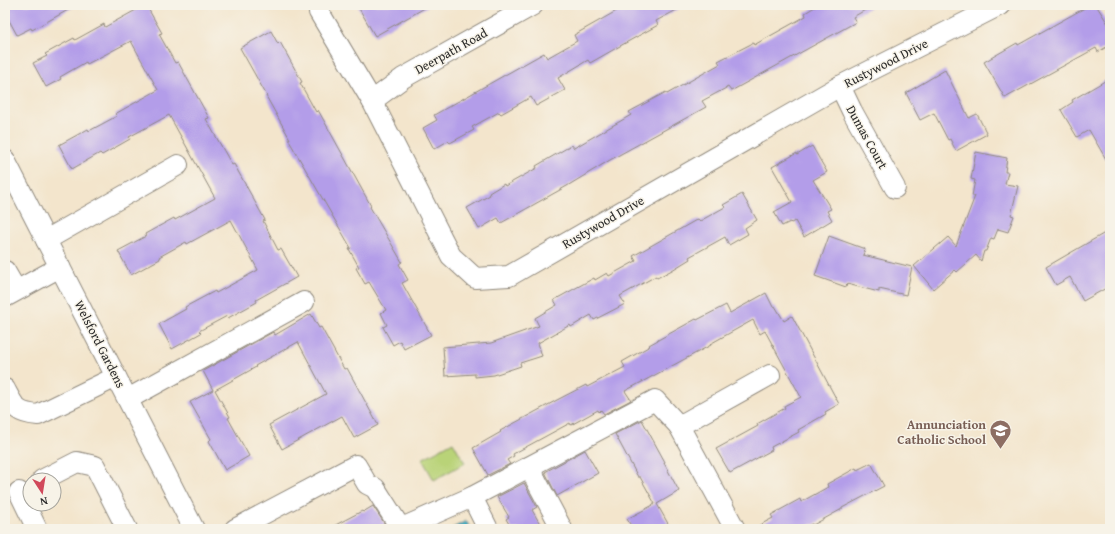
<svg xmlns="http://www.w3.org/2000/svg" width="1115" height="534" font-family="'Gentium Book Plus',serif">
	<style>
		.green { fill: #b9d378; stroke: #727f52 }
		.water { fill: #43aec2; stroke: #376c76 }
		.building { fill: #b39de9 }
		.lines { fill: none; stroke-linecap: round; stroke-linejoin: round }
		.minor-casing { stroke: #8f887c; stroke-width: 22 }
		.minor { stroke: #fff; stroke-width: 20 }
		.labels { text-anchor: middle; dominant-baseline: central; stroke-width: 3; stroke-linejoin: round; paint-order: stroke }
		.street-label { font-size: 13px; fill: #2b2b2b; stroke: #f7f3e8 }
		.education-label { font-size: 13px; font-weight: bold; fill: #785e54; stroke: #f7f3e8; text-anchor: end }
	</style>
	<rect width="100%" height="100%" fill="#f7f3e8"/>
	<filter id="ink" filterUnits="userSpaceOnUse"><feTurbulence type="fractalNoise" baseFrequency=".025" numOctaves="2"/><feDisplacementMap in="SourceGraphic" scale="8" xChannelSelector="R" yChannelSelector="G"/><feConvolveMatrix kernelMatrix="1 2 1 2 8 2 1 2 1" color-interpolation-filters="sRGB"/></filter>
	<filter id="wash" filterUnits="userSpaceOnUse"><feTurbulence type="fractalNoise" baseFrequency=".012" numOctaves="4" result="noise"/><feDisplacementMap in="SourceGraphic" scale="16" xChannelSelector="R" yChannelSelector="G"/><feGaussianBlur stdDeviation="0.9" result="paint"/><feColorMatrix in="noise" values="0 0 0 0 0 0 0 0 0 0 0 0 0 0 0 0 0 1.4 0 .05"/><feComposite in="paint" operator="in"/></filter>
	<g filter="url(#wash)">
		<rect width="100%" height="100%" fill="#f3e5cc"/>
		<path class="green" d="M453,442L465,463L434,480L422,459Z"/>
		<path class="water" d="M466,521L471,529H451Z"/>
		<g id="blocks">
			<g class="building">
				<path d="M15,5H77L32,30L31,28L17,35L5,13V10Z"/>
				<path d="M145,5H146L162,33L159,34L175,63L178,62L209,118L206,119L232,165L234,164L265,220L263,221L278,250L281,249L297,277L256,300L257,302L228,318L227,316L199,331L201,333L172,349L159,324L186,309L185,307L215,291L216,293L258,270L231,220L187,244L186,242L159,257L160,259L131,275L118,251L146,236L145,234L174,218L175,220L215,198L169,115L129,137L130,139L102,155L100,153L72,169L59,145L88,129L89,131L117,116L115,114L158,90L131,41L87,64L86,62L60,77L61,79L46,87L33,63L47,56L45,54L74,38L75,40L104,24L105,27Z"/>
				<path d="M357,5H430L375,36Z"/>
				<path d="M627,5H686L656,21L658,25L620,46L590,63L588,60L558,78L565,90L536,106L531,97L501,114L499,112L472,127L474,130L450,143L448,141L434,149L423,128L437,120L434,115L544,53L547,58L577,41L574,35Z"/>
				<path d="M818,5H874L853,17L856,22L731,91L728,87L702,101L706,107L610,160L567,186L501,223L498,218L479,229L467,208L490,195L489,193L504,184L505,186L537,168L536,166L572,145L574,148L631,115L629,112L666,92L667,94L720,64L718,61L753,43L754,45L806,16L805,13Z"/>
				<path d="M1090,5H1096L1110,27V45L1098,52L1096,48L1005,98L984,62L1017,43L1018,45Z"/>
				<path d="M271,31L278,44L280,42L302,82L300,83L316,112L318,110L371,206L370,207L402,262L399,264L408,280L402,283L431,335L404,349L400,341L393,345L383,327L387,325L381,313L386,310L369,282L365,284L356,268L359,267L349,249L351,248L288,139H290L266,96H267L240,48Z"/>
				<path d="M945,70L969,118L977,114L987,134L956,151L950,139L948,140L934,113L920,120L906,93Z"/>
				<path d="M1110,78V166L1089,130L1077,137L1061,110L1073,102L1072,100Z"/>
				<path d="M812,146L827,172L813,180L831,209L827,211L832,220L804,237L795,221L791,223L790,222L782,226L774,212L792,202L772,167L797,153V155Z"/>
				<path d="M976,152L1007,158L1005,172H1008L1005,184L1018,186L1011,215L1014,216L1008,232L998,229L994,239L991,238L986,251H984L981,261L976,255L957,272L955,270L933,289L914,266L948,237L956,246L975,196H972L975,180L971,179Z"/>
				<path d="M742,194L757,220L745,228L748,234L729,245L725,237L689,257L690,259L672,270L657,278L656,276L620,296L625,304L594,320L591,315L571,327L570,325L538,343L542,356L520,363L521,366L494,375L475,377V374L445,376L443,347L491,343L539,326L535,318L557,305L554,300L594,278L595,280L607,273L609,276L636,261L633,256L698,219L700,221L725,207L723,205Z"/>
				<path d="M1110,230V286L1083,301L1070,277L1056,285L1046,267Z"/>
				<path d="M829,236L865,249L863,255L912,267L906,295L879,289V292L847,284L846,287L815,276Z"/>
				<path d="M766,293L773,307L775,306L784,321L792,316L839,404L825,412L826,414L798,430L799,432L771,447L772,450L730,473L716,449L758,426L757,424L785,408L784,406L801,397L765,331L760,334L753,320L710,344L711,345L625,391L631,400L604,414L601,410L599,412L598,410L571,425L570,423L513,454L514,456L507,460L510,464L488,475L473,448L501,432L500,431L557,400L586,385L587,387L625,367L622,362L650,346L649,345L696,319L697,320L726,305L730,313Z"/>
				<path d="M311,314L319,328L321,327L344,369L347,368L378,425L354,438L342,416L282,449L269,425L326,394L298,342L255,366L256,367L215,390L230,417L228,418L249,456L225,470L209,441L211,439L190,402L213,390L203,371L273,332L275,335Z"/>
				<path d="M642,420L665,462L664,463L679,491L657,504L671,529H633L627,519L655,504L640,477H638L615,434Z"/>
				<path d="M585,450L598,473L557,496L545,472Z"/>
				<path d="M871,463L884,486L842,508V509L813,525L812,524L801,529H752L773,518L771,515L800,499L801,502L828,487L827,484L856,468L857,470Z"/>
				<path d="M524,483L537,507L532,510L543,529H512L506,519L509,517L497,497Z"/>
				<path d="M373,506L388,529H328L362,511L363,512Z"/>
			</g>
		</g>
	</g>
	<g filter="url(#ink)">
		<use href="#blocks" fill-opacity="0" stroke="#8f887c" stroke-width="1"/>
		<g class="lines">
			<defs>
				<g id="minor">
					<path d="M319,12L372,101L451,256L475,278L509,276L840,86L1000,5"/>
					<path d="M840,86L852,111L895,188"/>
					<path d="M372,101L403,78L533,5"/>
					<path d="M5,160L194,529"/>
					<path d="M46,240L178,165"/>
					<path d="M5,271L16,290"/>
					<path d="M5,297L60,267"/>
					<path d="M5,389C15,408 16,413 38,415L116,377"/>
					<path d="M128,399L304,302"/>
					<path d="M529,467L562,529"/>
					<path d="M42,480L77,462L95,466L127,529"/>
					<path d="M19,492L37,529"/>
					<path d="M235,529L356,465L367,484L375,488L396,521L402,528"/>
					<path d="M403,529L402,528L472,497"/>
					<path d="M488,529L472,497L655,400L679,426"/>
					<path d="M735,529L679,426L770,375"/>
				</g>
			</defs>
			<use href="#minor" class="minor-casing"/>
			<use href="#minor" class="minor"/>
		</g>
	</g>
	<defs>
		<symbol id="school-pin" viewBox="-11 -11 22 30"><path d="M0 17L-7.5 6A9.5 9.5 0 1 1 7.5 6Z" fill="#8d6e63" stroke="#f7f3e8"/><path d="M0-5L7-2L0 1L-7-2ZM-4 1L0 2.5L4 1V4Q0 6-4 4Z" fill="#fff"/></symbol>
	</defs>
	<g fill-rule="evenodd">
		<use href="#school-pin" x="988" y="418" width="25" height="34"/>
	</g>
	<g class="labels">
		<g class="street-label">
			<text transform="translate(451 51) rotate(-29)">Deerpath Road</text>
			<text transform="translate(886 63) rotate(-27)">Rustywood Drive</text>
			<text transform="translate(867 137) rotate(61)">Dumas Court</text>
			<text transform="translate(603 222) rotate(-30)">Rustywood Drive</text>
			<text transform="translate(100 344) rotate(63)">Welsford Gardens</text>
		</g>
		<g class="education-label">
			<text x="986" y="424">Annunciation<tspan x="986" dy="15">Catholic School</tspan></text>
		</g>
	</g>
	<rect width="1115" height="534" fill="none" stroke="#f7f3e8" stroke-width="20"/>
	<g transform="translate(42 492) rotate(168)"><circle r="19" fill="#f7f3e8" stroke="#a5a39c"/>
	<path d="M0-3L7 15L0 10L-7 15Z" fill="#d1495b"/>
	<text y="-6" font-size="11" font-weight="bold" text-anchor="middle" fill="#2b2b2b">N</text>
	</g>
</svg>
